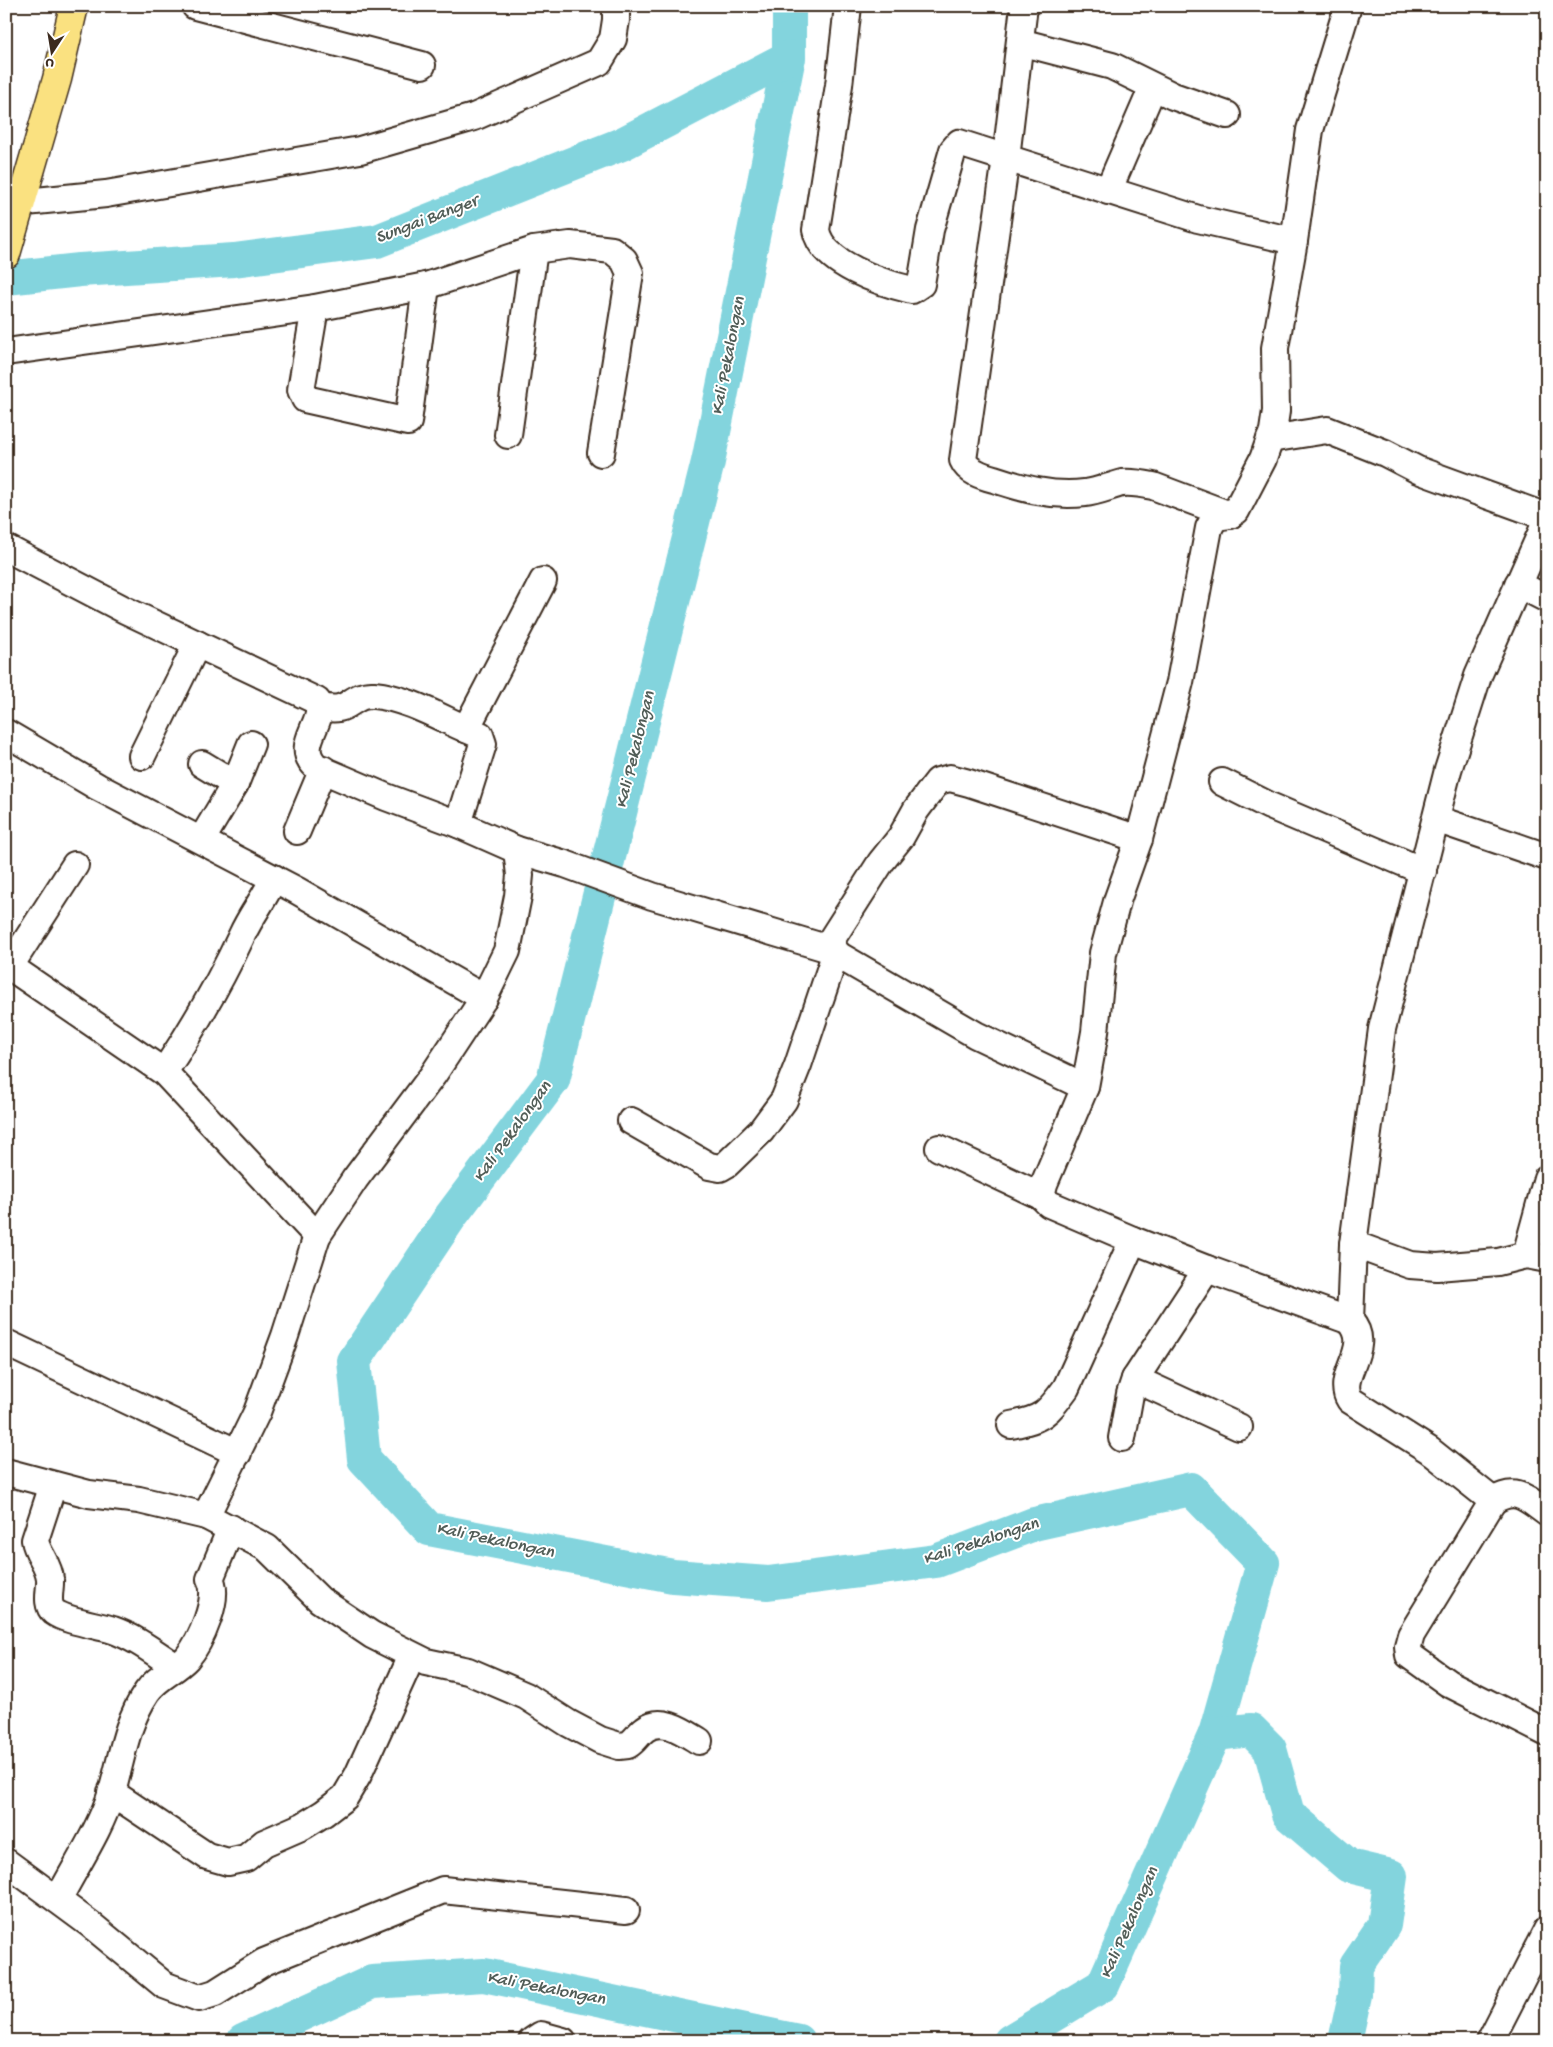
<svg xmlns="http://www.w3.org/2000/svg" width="1553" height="2047" font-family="'Gochi Hand',sans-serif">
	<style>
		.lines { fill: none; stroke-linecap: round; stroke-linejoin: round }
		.river { stroke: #83d4dd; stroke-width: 34 }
		.minor-casing { stroke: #3b2a1e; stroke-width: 30 }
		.major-casing { stroke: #3b2a1e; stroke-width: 31 }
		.minor { stroke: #fff; stroke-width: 26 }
		.major { stroke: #fae180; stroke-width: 28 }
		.labels { text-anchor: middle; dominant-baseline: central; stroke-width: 4; stroke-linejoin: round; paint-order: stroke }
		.water-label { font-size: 18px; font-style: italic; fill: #515d57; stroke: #fff }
	</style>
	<rect width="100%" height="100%" fill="#fff"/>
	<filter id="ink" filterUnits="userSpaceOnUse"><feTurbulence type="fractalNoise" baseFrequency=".02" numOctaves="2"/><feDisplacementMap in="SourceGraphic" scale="10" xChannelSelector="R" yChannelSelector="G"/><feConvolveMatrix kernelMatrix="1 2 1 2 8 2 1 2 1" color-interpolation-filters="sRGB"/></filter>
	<g filter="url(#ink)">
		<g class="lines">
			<g class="river">
				<path d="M789,6V57L708,462L553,1080L451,1216L354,1361L364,1459L429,1529L673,1576L768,1583L936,1561L1034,1524L1191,1489L1263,1563L1215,1734L1103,1985L1010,2041"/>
				<path d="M6,278L80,270L234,260L377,241L622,144L789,57"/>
				<path d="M1215,1734L1251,1730L1270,1749L1288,1814L1349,1866L1391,1876L1384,1925L1356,1966L1355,1995L1345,2041"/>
				<path d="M243,2041L372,1982L484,1975L798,2041"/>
			</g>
			<defs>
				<g id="minor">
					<path d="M195,6L422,65"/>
					<path d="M848,6L839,85L816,230C822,264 882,283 912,290L921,284L930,230L953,150L959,143L1198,219L1294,241"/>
					<path d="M1024,6L1006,158L963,460C968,472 983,476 994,479C1024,489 1053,497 1085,493C1097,492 1110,486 1122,483C1132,482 1143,484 1153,486L1230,515"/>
					<path d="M1020,42L1112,66L1173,96L1227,115"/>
					<path d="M1108,191L1153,87"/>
					<path d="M6,204L106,194L360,150L474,117L599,62L613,39L616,20V6"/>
					<path d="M315,308L301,390L305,399L408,422L426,286"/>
					<path d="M6,352L315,308L426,286L534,250L570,245L612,250L624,260L630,273L601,453"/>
					<path d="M508,435L534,250"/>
					<path d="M1270,439L1327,430L1385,453L1418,470L1547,517"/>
					<path d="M6,548L125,610L317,701C329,720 290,746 318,768L386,797L458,824L517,850L565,864L652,896L826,948L881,862L901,837L916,810L931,790L938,781L950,778L969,783L1139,839L1180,682L1209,528L1215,517L1230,515L1236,511L1263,459L1273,431L1276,411L1275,348L1294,241L1310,130L1348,6"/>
					<path d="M1518,584L1547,599"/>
					<path d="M320,706C350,716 350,693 374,695C406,698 437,716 466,729"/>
					<path d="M6,733L98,787L296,890L484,998"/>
					<path d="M142,756L197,644"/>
					<path d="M202,764L235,784"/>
					<path d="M1222,782L1270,806L1423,871"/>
					<path d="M1436,819L1547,857"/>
					<path d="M458,824L483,744L480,735L466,729L543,581"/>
					<path d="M297,831L323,769"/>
					<path d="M202,839L235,784L251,744"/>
					<path d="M826,948L976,1035L1085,1087L1095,1032L1103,953L1118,898L1139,839"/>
					<path d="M6,964L164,1072L317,1236"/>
					<path d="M10,966L75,865"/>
					<path d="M164,1072C194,1027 219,984 242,935C251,915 265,898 274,878"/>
					<path d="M631,1121L709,1166L720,1168L727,1164L761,1131L784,1100L798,1065L836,952"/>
					<path d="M939,1148L1041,1196L1049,1204L1133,1240L1207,1269"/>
					<path d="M1041,1196L1044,1184L1085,1087"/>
					<path d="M1353,1244L1410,1265L1437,1267L1498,1262L1526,1255L1547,1259"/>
					<path d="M1526,1255L1547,1178"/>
					<path d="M1350,1321L1353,1244L1382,1029L1448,770L1478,676L1547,520"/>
					<path d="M6,1343L238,1453"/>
					<path d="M1135,1379L1239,1427"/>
					<path d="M1011,1425C1043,1419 1047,1414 1066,1388L1133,1240"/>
					<path d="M1122,1438L1130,1394L1135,1379L1207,1269L1350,1321C1375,1348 1334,1375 1350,1400L1429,1450L1493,1501L1411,1635L1408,1646L1409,1655L1448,1683L1547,1733"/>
					<path d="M6,1472L89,1494L139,1500L206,1516L267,1548L320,1600L372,1635L426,1662L468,1671L526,1696L568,1723L600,1740L619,1746L628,1745C635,1741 638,1734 645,1729C662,1716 684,1732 699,1741"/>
					<path d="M53,1485L35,1540C37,1554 49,1564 50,1579C51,1589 45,1604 54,1612C66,1621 97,1625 113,1630C136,1638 155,1653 175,1666"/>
					<path d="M1493,1501C1517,1486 1527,1499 1547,1513"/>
					<path d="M206,1516L257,1412L285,1336L317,1236L355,1179L433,1075L484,998L507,951L518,896L520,875L517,850"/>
					<path d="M111,1792L207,1856L228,1862L246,1858L264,1843L303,1826L324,1813L345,1797L358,1775L412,1656"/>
					<path d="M6,1862L90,1924L164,1985L199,1998L215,1993L264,1962L443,1890L626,1910"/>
					<path d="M58,1900C76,1865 100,1830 112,1792C122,1757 126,1723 147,1692C157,1677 175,1671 187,1658C200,1643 221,1597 210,1579L231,1528"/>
					<path d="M532,2041L541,2035L563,2041"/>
					<path d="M1490,2041L1547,1930"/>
				</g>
				<path id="major" d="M6,254L57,79L74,6"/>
			</defs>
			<use href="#minor" class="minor-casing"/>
			<use href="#major" class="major-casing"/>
			<use href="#minor" class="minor"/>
			<use href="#major" class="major"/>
		</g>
	</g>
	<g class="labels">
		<g class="water-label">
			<text transform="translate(427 220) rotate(-21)">Sungai Banger</text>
			<text transform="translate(729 356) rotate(-79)">Kali Pekalongan</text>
			<text transform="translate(636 750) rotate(-76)">Kali Pekalongan</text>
			<text transform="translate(513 1132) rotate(-54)">Kali Pekalongan</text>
			<text transform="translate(495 1541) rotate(12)">Kali Pekalongan</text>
			<text transform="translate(981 1542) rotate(-18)">Kali Pekalongan</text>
			<text transform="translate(1130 1923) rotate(-66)">Kali Pekalongan</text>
			<text transform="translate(546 1989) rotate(11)">Kali Pekalongan</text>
		</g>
	</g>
	<rect width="1553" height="2047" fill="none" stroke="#fff" stroke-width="25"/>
	<rect x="12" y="12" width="1528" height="2022" fill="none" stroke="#3b2a1e" stroke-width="2" filter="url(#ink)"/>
	<g transform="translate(52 52) rotate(192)" stroke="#ffffff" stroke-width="4" paint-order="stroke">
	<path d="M0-4L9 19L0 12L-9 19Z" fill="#3b2a1e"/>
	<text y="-8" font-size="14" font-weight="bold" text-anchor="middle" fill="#3b2a1e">U</text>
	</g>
</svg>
